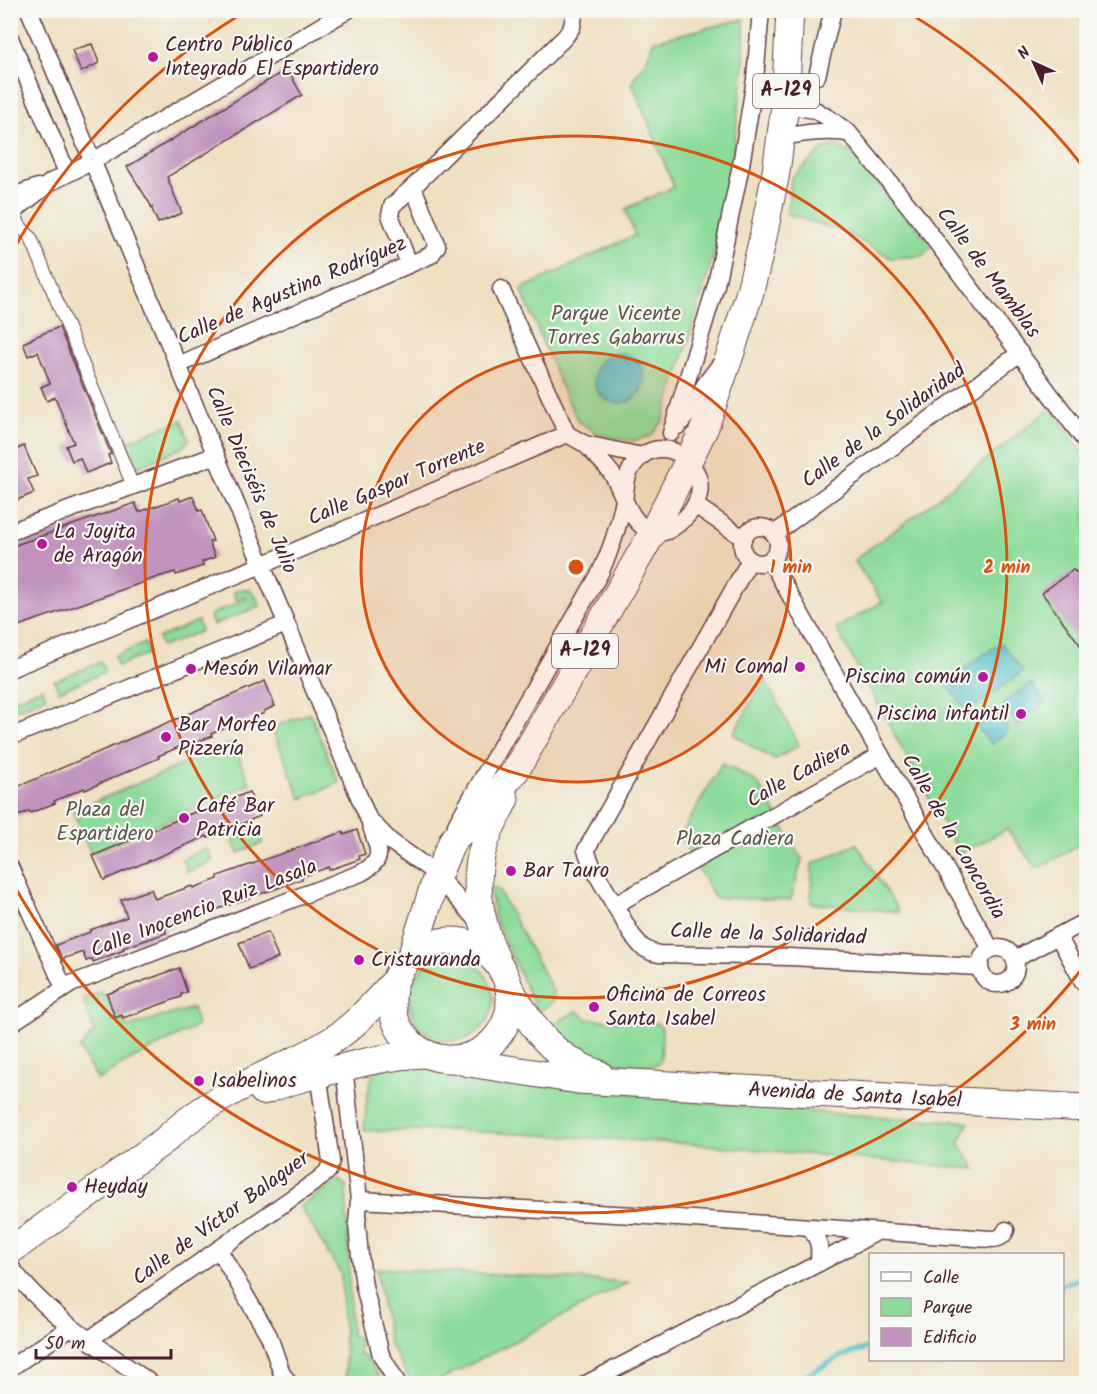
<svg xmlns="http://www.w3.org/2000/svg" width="1097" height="1394" font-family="Kalam,sans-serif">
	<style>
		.green { fill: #8ddb9a; stroke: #6c7d62; stroke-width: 1.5 }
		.water { fill: #4fbdc6; stroke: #4c6e78; stroke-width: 1.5 }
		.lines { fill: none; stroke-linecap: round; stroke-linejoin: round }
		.stream { stroke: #4fbdc6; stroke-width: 5 }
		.building { fill: #c193bd }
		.pedestrian-casing { stroke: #633c42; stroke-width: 14 }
		.minor-casing { stroke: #633c42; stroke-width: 19 }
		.primary-casing { stroke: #633c42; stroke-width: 29 }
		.pedestrian { stroke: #fff; stroke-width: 12 }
		.minor { stroke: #fff; stroke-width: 16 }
		.primary { stroke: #fff; stroke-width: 27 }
		.ring { fill: none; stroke: #d8530f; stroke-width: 3 }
		.poi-dot { fill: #b5179e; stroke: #f6f6f2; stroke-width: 2 }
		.labels { text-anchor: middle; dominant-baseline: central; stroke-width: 4.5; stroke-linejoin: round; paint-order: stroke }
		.shield { fill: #f6f6f2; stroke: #7e6067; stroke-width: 1.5 }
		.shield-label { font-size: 20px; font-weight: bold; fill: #4a1f2b }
		.poi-label { font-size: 21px; fill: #4a1f2b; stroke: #f6f6f2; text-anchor: start }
		.street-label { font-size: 21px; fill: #4a1f2b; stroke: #f6f6f2 }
		.park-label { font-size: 21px; fill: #5e574c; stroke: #f6f6f2 }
		.centre { fill: #d8530f; stroke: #f6f6f2; stroke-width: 3 }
		.ring-label { font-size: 18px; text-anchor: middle; font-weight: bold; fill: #d8530f; stroke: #f6f6f2; stroke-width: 4.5; stroke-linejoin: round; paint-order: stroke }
	</style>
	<rect width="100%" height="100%" fill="#f6f6f2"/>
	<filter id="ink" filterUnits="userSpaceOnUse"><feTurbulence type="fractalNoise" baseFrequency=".0167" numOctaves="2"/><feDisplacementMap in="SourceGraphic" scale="12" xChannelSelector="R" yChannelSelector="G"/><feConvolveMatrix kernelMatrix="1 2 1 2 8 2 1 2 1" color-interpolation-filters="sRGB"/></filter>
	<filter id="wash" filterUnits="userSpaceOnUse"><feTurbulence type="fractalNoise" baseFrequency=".008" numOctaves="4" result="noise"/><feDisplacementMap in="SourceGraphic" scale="24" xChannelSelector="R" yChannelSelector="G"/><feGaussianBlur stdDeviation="1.35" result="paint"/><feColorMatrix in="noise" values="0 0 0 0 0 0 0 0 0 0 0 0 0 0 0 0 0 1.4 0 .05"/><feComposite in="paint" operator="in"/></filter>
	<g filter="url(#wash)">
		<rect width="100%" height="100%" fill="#efe0c2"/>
		<g class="green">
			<path d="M744,19V67L732,160L715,249L690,335L663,421L651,436L632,441L600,435L578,421L563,391L521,289L635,235L625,209L674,187L632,82L648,57L653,41Z"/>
			<path d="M836,145L852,154L865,164L932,246L922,256L891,258L847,233L787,214L791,178L824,149Z"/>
			<path d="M1051,408L1086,457V841L1037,869L1007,829L960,854L836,628L882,602L854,560L924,509Z"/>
			<path d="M182,420L189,440L182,448L134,469L123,443Z"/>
			<path d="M240,589L250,590L256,597L260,606L213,625L210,615L246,599L245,596L236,600L233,592Z"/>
			<path d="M198,621L201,631L162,647L158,638Z"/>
			<path d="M145,643L149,653L118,666L114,656Z"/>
			<path d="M101,662L105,672L59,691L54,681Z"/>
			<path d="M765,679L799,745L774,760L733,734Z"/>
			<path d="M42,688L46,697L15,710L11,701Z"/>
			<path d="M310,713L339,783L301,799L272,728Z"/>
			<path d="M233,743L250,784L91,854L73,811Z"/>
			<path d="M722,763L758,783L802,859L791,900L715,898L680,837Z"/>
			<path d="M257,829L263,843L238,853L232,840Z"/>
			<path d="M857,844L899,912L811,903L812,864Z"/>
			<path d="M207,848L212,861L187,872L182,859Z"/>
			<path d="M490,887L496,889L499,891L554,993C555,1005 546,1007 537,1012L494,917Z"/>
			<circle cx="451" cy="999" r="42"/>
			<path d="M102,992L127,1027L193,1008L197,1026L123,1064L98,1080L79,1049L94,1032L83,999Z"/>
			<path d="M577,1011L588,1019L657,1023L662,1029L661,1060L659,1063C651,1067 643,1065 635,1065C596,1062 584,1056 554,1031L553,1027L554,1024Z"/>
			<path d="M410,1062L694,1102L841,1114L969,1122L959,1143L976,1169L695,1144L450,1130L364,1131L367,1097L374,1070Z"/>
			<path d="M338,1180L346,1185L351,1335L359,1338V1354L367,1357L383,1383H348L346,1381L341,1274L300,1207Z"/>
			<path d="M376,1268L629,1282L434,1383H412L389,1343Z"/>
		</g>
		<g class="water">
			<circle cx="619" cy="378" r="25"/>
			<path d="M1001,643L1023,671L968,712L944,682Z"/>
			<path d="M1031,683L1046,703L1018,725L1003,704Z"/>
			<path d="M995,710L1009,730L991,744L975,724Z"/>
		</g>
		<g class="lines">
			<g class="stream">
				<path d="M1062,1285L1086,1276"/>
				<path d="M790,1384L842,1356L870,1347"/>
			</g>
		</g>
		<g id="blocks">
			<g class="building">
				<path d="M92,44L99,63L81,72L72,50Z"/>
				<path d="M287,69L302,95L167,177L182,213L158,223L151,207H152L127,167Z"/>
				<path d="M59,327L111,454L108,455L111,463L86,473L80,458L72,461L66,446L74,443L55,397L47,401L41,387L50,383L38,352L28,356L23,343L32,339V338Z"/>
				<path d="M24,446L37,476L28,479L34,493L10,503V452Z"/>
				<path d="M193,496L199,511L202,510L213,541L209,542L215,557L202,562L203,566L176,575L175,572L161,576L10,629V547L135,503L139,512L179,498L180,501Z"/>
				<path d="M1073,570L1086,578V653L1042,593Z"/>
				<path d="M265,681L275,706L264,711V713L240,724L239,722L211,734L212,736L187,746L186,744L158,756L159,758L85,790L84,788L54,801L55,803L30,813L29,811L18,816L10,799V790Z"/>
				<path d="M249,792L260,816L208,838L207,836L104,880L93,856L197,811L198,813Z"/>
				<path d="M357,830L365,854L359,856L360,859L329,870V867L301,877L302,879L165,928L166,933L123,948L124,950L93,962L92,959L86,961L83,952L62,959L56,945L90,932V930L127,917L121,900L151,889L155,899L192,886L193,888L218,879V876L343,832L344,835Z"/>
				<path d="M268,932L278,958L249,969L239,943Z"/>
				<path d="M179,968L187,992L181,994V997L123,1018L122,1015L115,1018L107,994Z"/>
			</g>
		</g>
	</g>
	<g filter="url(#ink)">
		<use href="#blocks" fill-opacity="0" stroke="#633c42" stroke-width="1.5"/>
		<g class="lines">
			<defs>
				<path id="pedestrian" d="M14,212L20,226L31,238L133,486"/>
				<g id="minor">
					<path d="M29,10L368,818L390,841L428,868L437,876L481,924"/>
					<path d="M10,38L67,173"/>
					<path d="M817,76L833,10"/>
					<path d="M785,105L815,110L830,119L849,133L913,211L1086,442"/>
					<path d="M781,137C806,133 822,130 848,133"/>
					<path d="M10,197L38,187"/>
					<path d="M10,214L51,182L93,161L348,10"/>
					<path d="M409,264L390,215L392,206L413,187L565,37L572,27L575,10"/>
					<path d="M501,289L567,434L585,444L642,456"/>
					<path d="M178,365L431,255L437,246L413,187"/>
					<path d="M678,426L688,414L706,383L719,366"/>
					<path d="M671,433L716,285L741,165L755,79L761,10"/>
					<path d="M695,505L743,538"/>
					<circle cx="760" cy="545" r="18"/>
					<path d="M10,532L216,455"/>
					<path d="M774,534L1020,353"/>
					<path d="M750,560L586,850L593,868L632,935L642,947L651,952L659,954L790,957L979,967"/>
					<path d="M770,560L991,949"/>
					<path d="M10,669L288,554L567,434"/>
					<path d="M10,737L286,624"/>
					<path d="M455,832L456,825L466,807L600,573C611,550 619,525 624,500C626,491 625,482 629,473C632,466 637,460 643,455C669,436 705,465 699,494C697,506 687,517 678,524C672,529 662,535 653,532C629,525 624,493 612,474C604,463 594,454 585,444"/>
					<path d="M10,867L64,988"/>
					<path d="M615,905L881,755"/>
					<path d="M1058,936L1082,980L1086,984"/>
					<circle cx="998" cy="966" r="18"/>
					<path d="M1015,959L1086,921"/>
					<path d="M10,1024L71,984L361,873C388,858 377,848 370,823"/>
					<path d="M344,1067L359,1200L357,1224L360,1256L364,1286L381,1355L398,1384"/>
					<path d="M359,1200L633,1215L991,1239C999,1239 1003,1237 1006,1230"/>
					<path d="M810,1228C820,1242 820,1246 819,1263"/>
					<path d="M219,1250L269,1336L282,1374L290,1384"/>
					<path d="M10,1266C47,1317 102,1348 152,1384"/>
					<path d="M90,1339L319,1179L328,1171L331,1161L318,1074"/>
					<path d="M10,1368L71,1327"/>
					<path d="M586,1384L819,1263L875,1233"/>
				</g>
				<g id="primary">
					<circle cx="451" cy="1000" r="59"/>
					<path d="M412,954L437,876L453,840L477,817L516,770L653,532L705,427L731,352L749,295L761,247L776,172L785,105L790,10"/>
					<path d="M497,961C483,929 473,891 481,856C485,836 496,817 505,799"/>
					<path d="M510,989C535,1030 551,1057 599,1074"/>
					<path d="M454,1059L469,1063L578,1080L1086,1108"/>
					<path d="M263,1091C283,1083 305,1077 326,1072C359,1063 392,1055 427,1054"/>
					<path d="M10,1251L165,1140C196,1110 234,1089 273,1071C293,1061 315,1052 334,1039C357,1024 375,1002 394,982"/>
				</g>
			</defs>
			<use href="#pedestrian" class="pedestrian-casing"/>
			<use href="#minor" class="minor-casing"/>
			<use href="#primary" class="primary-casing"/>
			<use href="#pedestrian" class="pedestrian"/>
			<use href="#minor" class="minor"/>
			<use href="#primary" class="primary"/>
		</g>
	</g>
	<circle cx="576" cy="567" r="215" fill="#d8530f" fill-opacity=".12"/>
	<g class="ring">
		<circle cx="576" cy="567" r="215"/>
		<circle cx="576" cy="567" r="431"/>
		<path d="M1085 965A646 646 0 0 1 11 880M11 254A646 646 0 0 1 243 13M909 13A646 646 0 0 1 1085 169"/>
	</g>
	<g class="poi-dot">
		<circle cx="153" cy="57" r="6"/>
		<circle cx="42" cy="544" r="6"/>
		<circle cx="800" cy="667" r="6"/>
		<circle cx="191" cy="669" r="6"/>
		<circle cx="983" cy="677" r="6"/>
		<circle cx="1021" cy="714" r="6"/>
		<circle cx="166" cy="737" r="6"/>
		<circle cx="184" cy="818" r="6"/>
		<circle cx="511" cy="871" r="6"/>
		<circle cx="359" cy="960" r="6"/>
		<circle cx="594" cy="1007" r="6"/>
		<circle cx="199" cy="1081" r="6"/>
		<circle cx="72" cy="1187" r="6"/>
	</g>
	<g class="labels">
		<g class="shield">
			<rect x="753" y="74" width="66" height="34" rx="4.5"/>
			<rect x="552" y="634" width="66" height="34" rx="4.5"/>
		</g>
		<g class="shield-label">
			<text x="786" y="91">A-129</text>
			<text x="585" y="651">A-129</text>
		</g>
		<g class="poi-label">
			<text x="165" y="45">Centro Público<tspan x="165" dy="24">Integrado El Espartidero</tspan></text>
			<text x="54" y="532">La Joyita<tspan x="54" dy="24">de Aragón</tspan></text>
			<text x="788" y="667" text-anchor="end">Mi Comal</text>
			<text x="203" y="669">Mesón Vilamar</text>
			<text x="971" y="677" text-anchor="end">Piscina común</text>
			<text x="1009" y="714" text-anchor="end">Piscina infantil</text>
			<text x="178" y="725">Bar Morfeo<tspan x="178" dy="24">Pizzería</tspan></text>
			<text x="196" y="806">Café Bar<tspan x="196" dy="24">Patricia</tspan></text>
			<text x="523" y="871">Bar Tauro</text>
			<text x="371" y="960">Cristauranda</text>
			<text x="606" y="995">Oficina de Correos<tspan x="606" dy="24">Santa Isabel</tspan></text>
			<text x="211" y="1081">Isabelinos</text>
			<text x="84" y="1187">Heyday</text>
		</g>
		<g class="street-label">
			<text transform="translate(988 273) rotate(53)">Calle de Mamblas</text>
			<text transform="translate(292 291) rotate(-23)">Calle de Agustina Rodríguez</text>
			<text transform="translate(884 426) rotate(-36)">Calle de la Solidaridad</text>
			<text transform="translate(251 480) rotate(67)">Calle Dieciséis de Julio</text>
			<text transform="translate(397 483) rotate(-23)">Calle Gaspar Torrente</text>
			<text transform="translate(799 775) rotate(-29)">Calle Cadiera</text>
			<text transform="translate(953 837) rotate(60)">Calle de la Concordia</text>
			<text transform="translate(204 909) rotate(-21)">Calle Inocencio Ruiz Lasala</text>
			<text transform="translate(768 935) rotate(2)">Calle de la Solidaridad</text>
			<text transform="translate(855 1096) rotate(3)">Avenida de Santa Isabel</text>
			<text transform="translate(221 1219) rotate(-36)">Calle de Víctor Balaguer</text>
		</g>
		<g class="park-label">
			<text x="616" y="314">Parque Vicente<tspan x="616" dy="24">Torres Gabarrus</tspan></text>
			<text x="105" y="810">Plaza del<tspan x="105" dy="24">Espartidero</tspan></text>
			<text x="735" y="839">Plaza Cadiera</text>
		</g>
	</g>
	<circle cx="576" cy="567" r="9" class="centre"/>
	<g class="ring-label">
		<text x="791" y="573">1 min</text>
		<text x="1007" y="573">2 min</text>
		<text x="1033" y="1030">3 min</text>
	</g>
	<rect width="1097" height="1394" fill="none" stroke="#f6f6f2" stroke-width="36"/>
	<rect x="869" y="1253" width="195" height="108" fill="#f6f6f2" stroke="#b1a0a2" stroke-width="1.5"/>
	<rect x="881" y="1272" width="30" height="9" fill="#ffffff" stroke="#b1a0a2" stroke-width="1.5"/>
	<text x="923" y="1283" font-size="18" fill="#4a1f2b">Calle</text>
	<rect x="881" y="1298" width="30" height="18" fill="#8ddb9a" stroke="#b1a0a2" stroke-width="1.5"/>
	<text x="923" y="1313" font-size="18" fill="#4a1f2b">Parque</text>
	<rect x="881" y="1328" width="30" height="18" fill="#c193bd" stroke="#b1a0a2" stroke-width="1.5"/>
	<text x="923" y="1343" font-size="18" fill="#4a1f2b">Edificio</text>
	<g transform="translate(1034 63) rotate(315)" stroke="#f6f6f2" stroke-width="4.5" paint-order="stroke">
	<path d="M0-4.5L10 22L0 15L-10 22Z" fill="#4a1f2b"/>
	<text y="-9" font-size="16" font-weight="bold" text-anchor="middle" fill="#4a1f2b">N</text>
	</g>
	<path d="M36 1349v9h135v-9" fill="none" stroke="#4a1f2b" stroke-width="3"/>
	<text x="45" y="1349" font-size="18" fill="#4a1f2b" stroke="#f6f6f2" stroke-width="4.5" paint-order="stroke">50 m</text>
</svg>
